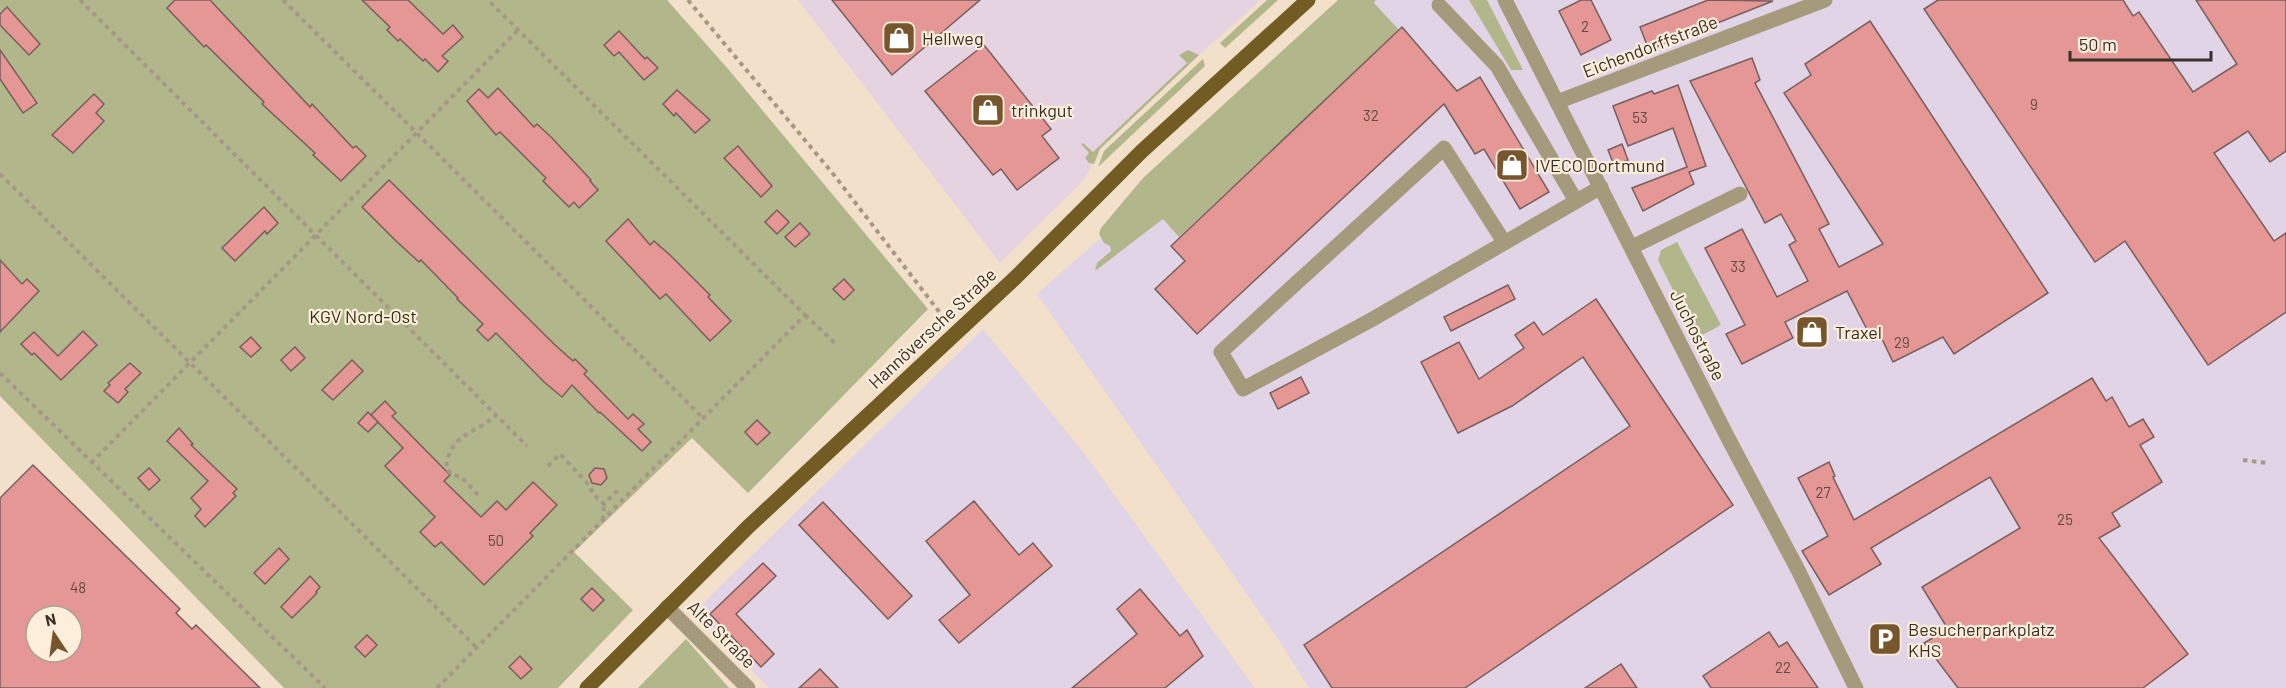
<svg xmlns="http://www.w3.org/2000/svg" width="2286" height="688" font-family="Barlow,sans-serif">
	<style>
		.commercial { fill: #e6d3e2 }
		.industrial { fill: #e1d4e7 }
		.green { fill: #b1b78a }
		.building { fill: #e49794; stroke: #7a5e5d; stroke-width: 1.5; fill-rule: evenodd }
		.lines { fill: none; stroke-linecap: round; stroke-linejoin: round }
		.path { stroke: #a69888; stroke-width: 4; stroke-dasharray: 4.5 4.5; stroke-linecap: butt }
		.minor { stroke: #a69a7d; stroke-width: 15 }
		.major { stroke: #735c23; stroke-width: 15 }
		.labels { text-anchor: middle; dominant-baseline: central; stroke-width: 4.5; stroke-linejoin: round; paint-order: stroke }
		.number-label { font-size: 15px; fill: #634a44 }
		.poi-label { font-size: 18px; fill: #383129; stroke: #fdeedc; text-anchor: start }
		.street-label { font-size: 18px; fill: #383129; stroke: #fdeedc }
		.park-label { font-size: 18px; fill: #2f3213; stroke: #fdeedc }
	</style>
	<rect width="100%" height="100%" fill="#f3e0ca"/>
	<path class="commercial" d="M798,0H1261L1199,55L1100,149L1084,180L1000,263Z"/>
	<g class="industrial">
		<path d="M1370,0H2286V688H1309L1278,639L1037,294Z"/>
		<path d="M983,329L1084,453L1255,688H769L693,613Z"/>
	</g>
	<g class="green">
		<path d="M0,0H667L729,70L928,309L748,493L692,438L574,552L633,610L558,688H284L0,396Z"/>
		<path d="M1267,0H1278L1225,48L1220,43Z"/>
		<path d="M1338,0H1376L1374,3L1399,30L1179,237L1163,219L1095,271L1097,263L1111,251L1110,246L1104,243L1099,234L1101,228L1143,178Z"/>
		<path d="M1469,0H1487L1523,70H1511Z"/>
		<path d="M1188,50L1199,55L1100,149L1094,164L1089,163L1085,158L1089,153L1081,144L1083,143L1093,152L1187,63L1179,55Z"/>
		<path d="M1203,59L1205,66L1098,167L1104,151Z"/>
		<path d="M1677,242L1721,325L1697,338L1658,260L1661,250Z"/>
		<path d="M686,639L729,688H638Z"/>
	</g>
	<g class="building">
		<path d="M175,0H210L310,107L312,104L353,148L356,146L366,156L341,181L313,155L315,153L262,104L264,102L206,45L204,47L167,8Z"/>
		<path d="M362,0H408L443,34L453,25L463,37L442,56L448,61L438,72L425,59L423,61L400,39L398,41L387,30L390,27Z"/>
		<path d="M832,0H980L892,75Z"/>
		<path d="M1581,0H1591L1611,40L1581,55L1559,11Z"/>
		<path d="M1708,0L1773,1L1649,50L1640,27Z"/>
		<path d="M1938,0H2123L2133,16L2139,12L2193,92L2237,64L2196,0H2286V151L2270,162L2248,131L2214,153L2274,241L2286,233V312L2208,365L2125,241L2095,262L1924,9Z"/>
		<path d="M7,7L40,44L29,55L0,25V14Z"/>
		<path d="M1870,21L2048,293L1954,354L1943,337L1893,362L1881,337L1873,341L1847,291L1785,322L1793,338L1742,364L1726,334L1745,325L1705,248L1742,229L1777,297L1808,281L1789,245L1796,241L1781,214L1765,223L1690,81L1752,58L1760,80L1755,83L1829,224L1819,229L1839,267L1883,244L1784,93L1811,75L1805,64Z"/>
		<path d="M1402,27L1457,91L1480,77L1549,192L1520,209L1484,149L1475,154L1444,104L1197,334L1155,289L1185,261L1171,246Z"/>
		<path d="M619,31L645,59L647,57L658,68L644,80L619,52L614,56L604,45Z"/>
		<path d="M984,45L1051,129L1042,136L1059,158L1017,190L1001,169L993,175L925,91Z"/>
		<path d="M0,50L37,103L23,113L0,79Z"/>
		<path d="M1678,85L1706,166L1689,172L1694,184L1643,211L1632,188L1687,167L1673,128L1628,146L1613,106L1652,91L1654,94Z"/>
		<path d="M498,88L534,127L537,124L552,138L591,180L590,181L598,190L579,208L574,202L569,207L543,181L546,178L500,132L496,135L467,101L479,89L488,98Z"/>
		<path d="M677,90L710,120L695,133L676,113L674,116L663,104Z"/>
		<path d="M94,94L104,104L96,113L104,121L73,153L52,135Z"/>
		<path d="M1622,144L1628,160L1614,165L1608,150Z"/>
		<path d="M738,146L772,186L761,197L724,158Z"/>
		<path d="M389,180L553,343L573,361L575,359L587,371L584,374L628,419L633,414L644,424L638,429L651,442L642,451L600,412L599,413L572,385L562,397L544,382L496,333L488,341L477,330L483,324L457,299L458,298L421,260L419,262L396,241L362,207Z"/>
		<path d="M264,207L278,223L267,234L265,231L235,261L222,248Z"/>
		<path d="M777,210L789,222L777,234L765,222Z"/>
		<path d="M628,219L650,245L654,241L671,256L710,295L708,297L731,321L710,341L666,294L660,299L606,241Z"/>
		<path d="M800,223L810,234L795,247L785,237Z"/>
		<path d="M0,260L22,284L27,279L39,291L0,332Z"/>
		<path d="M844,279L854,290L844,300L833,289Z"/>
		<path d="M1508,285L1515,299L1451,331L1444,317Z"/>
		<path d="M1596,299L1733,505L1465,688H1332L1304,645L1630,426L1583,357L1512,406L1458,433L1421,362L1459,342L1479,379L1524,348L1515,335L1534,322L1543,335Z"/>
		<path d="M83,331L97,345L61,380L34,353L32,355L21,344L34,332L58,356Z"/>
		<path d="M251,337L261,348L251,357L240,347Z"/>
		<path d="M295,347L305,358L291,371L281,360Z"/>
		<path d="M352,360L363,371L333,400L322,390Z"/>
		<path d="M130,363L141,373L125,389L128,392L118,403L104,391L110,385L108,383Z"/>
		<path d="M1301,377L1309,393L1278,409L1270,393Z"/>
		<path d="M2092,378L2106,401L2112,397L2129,427L2143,419L2154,437L2140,445L2162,482L2112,513L2120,526L2099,538L2188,654L2143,688H1958L1924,643L1948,629L1922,587L2020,528L1990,477L1871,548L1881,564L1829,595L1802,551L1828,536L1798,478L1829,462L1835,476L1833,477L1854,520Z"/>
		<path d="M385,401L396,413L392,416L450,475L444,481L481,517L497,501L506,510L533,482L557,505L530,533L533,536L484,585L441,542L435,547L420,532L435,517L385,466L403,448L371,415Z"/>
		<path d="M368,412L378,422L368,432L358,423Z"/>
		<path d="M757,420L770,433L757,445L745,432Z"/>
		<path d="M179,428L193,444L191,445L237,489L233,493L236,496L205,527L195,516L201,509L191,498L208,481L167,441Z"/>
		<path d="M33,465L180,609L176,613L192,629L196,625L260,688H0V498ZM36,616H72V652H36Z"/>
		<path d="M149,468L160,480L149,490L138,478Z"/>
		<path d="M595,468L604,469L607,478L601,485L592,483L589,475Z"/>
		<path d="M974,501L1019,555L1033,543L1052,566L959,643L939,620L970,595L926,541Z"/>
		<path d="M823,502L912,596L888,619L799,525Z"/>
		<path d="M279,548L289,559L265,584L254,573Z"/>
		<path d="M763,563L776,576L736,614L774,654L761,667L710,614Z"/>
		<path d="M310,576L320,587L316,592L317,593L292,618L281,607Z"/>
		<path d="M592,588L604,600L593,611L581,599Z"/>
		<path d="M1140,589L1180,636L1187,630L1203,656L1165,688H1072L1137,634L1117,609Z"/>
		<path d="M1769,632L1779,647L1787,642L1818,688H1711L1703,676Z"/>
		<path d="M367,635L377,645L365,657L355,647Z"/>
		<path d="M520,656L532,669L521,679L509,667Z"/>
		<path d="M1621,664L1637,688H1585Z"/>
		<path d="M820,669L838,688H799Z"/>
	</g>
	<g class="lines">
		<g class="path">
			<path d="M80,0L527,446"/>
			<path d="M283,0L703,418"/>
			<path d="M688,0L834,175L947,322"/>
			<path d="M0,174L477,648"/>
			<path d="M805,315L837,345"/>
			<path d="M0,373L325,688"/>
			<path d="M2243,460L2267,463"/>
			<path d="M91,463L518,30"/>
			<path d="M548,466L560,454L590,486L593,494L604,504L618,490"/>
			<path d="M478,495L461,477L452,475L446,468C450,432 475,435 496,415"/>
			<path d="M603,520L604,504"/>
			<path d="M437,688L805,315L488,0"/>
		</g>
		<g class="minor">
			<path d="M1505,0L1728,438L1797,568L1856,688"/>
			<path d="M1439,5L1497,66L1576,201"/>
			<path d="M1557,102L1825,0"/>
			<path d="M1504,242L1444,148L1221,352L1243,389L1371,320L1601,187"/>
			<path d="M1632,247L1740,194"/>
			<path d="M667,607L748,688"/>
		</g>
		<path class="major" d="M587,688L748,527L1015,278L1142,151L1308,0"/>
	</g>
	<defs>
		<symbol id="shop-square" viewBox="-11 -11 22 22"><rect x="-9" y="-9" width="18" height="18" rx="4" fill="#77562d" stroke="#fdeedc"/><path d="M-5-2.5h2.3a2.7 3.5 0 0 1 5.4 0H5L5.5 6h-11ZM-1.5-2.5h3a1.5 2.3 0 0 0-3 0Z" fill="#fff"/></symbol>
		<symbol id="parking-square" viewBox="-11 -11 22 22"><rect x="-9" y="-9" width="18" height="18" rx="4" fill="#77562d" stroke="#fdeedc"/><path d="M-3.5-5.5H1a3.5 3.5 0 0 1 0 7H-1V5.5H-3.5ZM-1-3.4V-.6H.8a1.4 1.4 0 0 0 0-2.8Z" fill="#fff"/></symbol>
	</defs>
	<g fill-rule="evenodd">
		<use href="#shop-square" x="880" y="19" width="38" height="38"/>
		<use href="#shop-square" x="969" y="91" width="38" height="38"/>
		<use href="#shop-square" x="1493" y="146" width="38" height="38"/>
		<use href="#shop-square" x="1793" y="313" width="38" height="38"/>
		<use href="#parking-square" x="1866" y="620" width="38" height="38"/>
	</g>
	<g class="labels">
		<g class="number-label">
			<text x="1585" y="26">2</text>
			<text x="2034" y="104">9</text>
			<text x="1371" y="115">32</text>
			<text x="1640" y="117">53</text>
			<text x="1738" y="266">33</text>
			<text x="1902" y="342">29</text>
			<text x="1823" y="492">27</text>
			<text x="2065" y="519">25</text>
			<text x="496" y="540">50</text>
			<text x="78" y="587">48</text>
			<text x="1783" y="667">22</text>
		</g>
		<g class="poi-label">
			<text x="922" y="38">Hellweg</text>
			<text x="1011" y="110">trinkgut</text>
			<text x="1535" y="165">IVECO Dortmund</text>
			<text x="1835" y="332">Traxel</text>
			<text x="1908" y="629">Besucherparkplatz<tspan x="1908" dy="21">KHS</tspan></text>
		</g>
		<g class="street-label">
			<text transform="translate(1650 46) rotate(-21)">Eichendorffstraße</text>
			<text transform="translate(932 328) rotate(-43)">Hannöversche Straße</text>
			<text transform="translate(1698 335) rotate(63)">Juchostraße</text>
			<text transform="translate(722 634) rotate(45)">Alte Straße</text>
		</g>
		<g class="park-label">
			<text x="363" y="316">KGV Nord-Ost</text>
		</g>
	</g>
	<g transform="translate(54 634) rotate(347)"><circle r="28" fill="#fdeedc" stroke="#aea294" stroke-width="1.5"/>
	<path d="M0-4.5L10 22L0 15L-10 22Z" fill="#77562d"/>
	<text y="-9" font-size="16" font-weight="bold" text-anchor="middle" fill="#383129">N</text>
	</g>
	<path d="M2070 51v9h141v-9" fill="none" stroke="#383129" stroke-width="3"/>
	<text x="2079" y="51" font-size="18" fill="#383129" stroke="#fdeedc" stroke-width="4.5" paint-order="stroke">50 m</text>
</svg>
